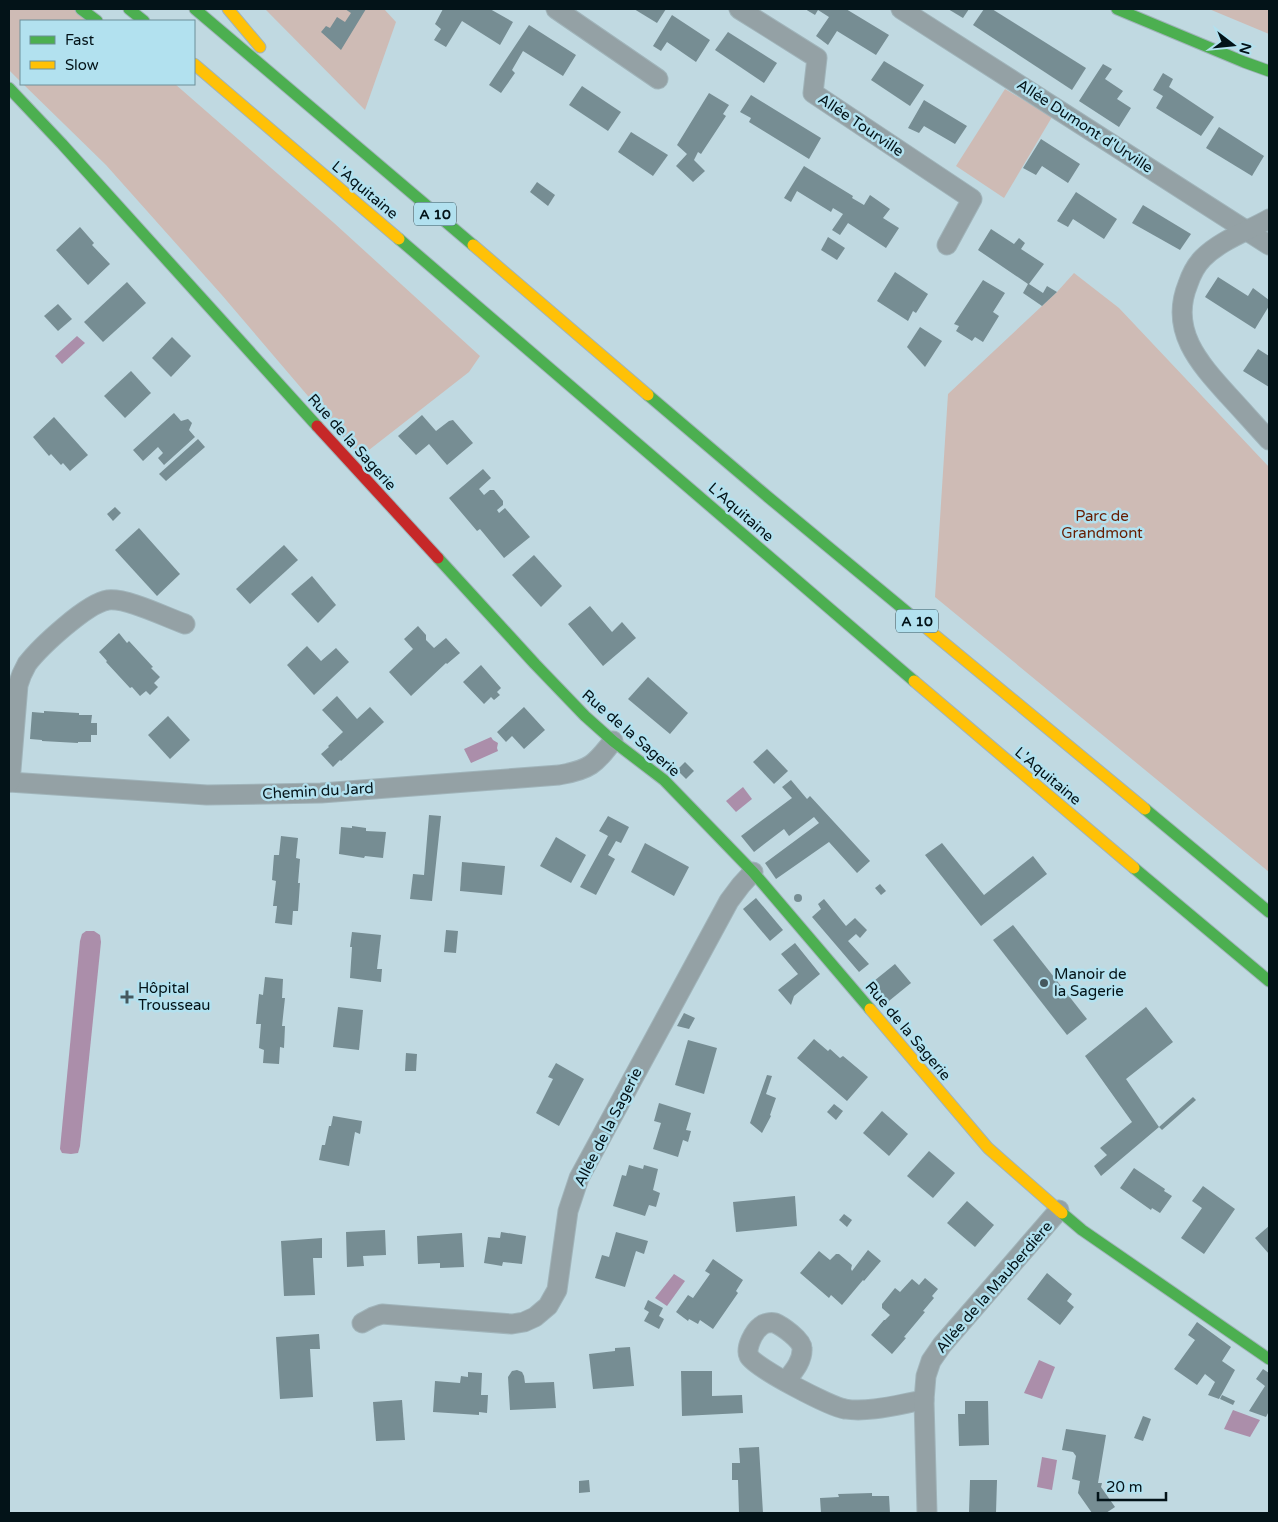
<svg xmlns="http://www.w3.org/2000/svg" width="1278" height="1522" font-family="'Varela Round',sans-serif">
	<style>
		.green { fill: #cebbb5 }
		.water { fill: #ab8eaa }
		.building { fill: #768d93 }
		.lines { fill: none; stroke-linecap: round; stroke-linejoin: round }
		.street-casing { stroke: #a0b4ba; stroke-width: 21 }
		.fast-casing { stroke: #a0b4ba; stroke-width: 13 }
		.slow-casing { stroke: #a0b4ba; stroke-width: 13 }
		.jam-casing { stroke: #a0b4ba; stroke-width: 13 }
		.street { stroke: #94a1a5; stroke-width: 19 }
		.fast { stroke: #4caf50; stroke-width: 11 }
		.slow { stroke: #ffc107; stroke-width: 11 }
		.jam { stroke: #c62828; stroke-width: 11 }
		.poi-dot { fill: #45585e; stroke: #b2e1ef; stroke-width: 2 }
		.labels { text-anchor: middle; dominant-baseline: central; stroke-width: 5; stroke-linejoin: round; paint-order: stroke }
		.shield { fill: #b2e1ef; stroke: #385158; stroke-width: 1 }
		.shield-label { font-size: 14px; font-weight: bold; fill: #031318 }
		.street-label { font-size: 15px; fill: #031318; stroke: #b2e1ef }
		.park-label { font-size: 15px; fill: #671c01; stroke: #b2e1ef }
		.poi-label { font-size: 15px; fill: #031318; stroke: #b2e1ef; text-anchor: start }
	</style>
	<rect width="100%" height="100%" fill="#c0d9e1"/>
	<g class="green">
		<path d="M9,9H83L99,21H21V82L9,70Z"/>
		<path d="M265,9H384L396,22L365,110Z"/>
		<path d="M1209,9H1269V34Z"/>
		<path d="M23,84H175L334,223L480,356L469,372L360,457L221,294L106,165Z"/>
		<path d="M1005,89L1052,117L1004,198L956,166Z"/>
		<path d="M1074,273L1119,308L1269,467V872L935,597L948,394L1057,292Z"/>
	</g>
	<g class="water">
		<path d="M77,336L85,343L62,364L55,356Z"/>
		<path d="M491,737L493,740L498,743L497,748L498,751L471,763L464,749Z"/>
		<path d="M743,787L752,799L736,812L726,801Z"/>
		<path d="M86,931H94L100,935L101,942L80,1146L78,1153L71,1154L62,1153L60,1149L80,941L82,934Z"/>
		<path d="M674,1274L685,1281L667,1306L655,1298Z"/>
		<path d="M1039,1360L1055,1367L1042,1399L1024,1393Z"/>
		<path d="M1233,1410L1260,1420L1250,1437L1224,1429Z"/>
		<path d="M1042,1457L1057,1460L1052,1490L1037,1487Z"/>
	</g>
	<g class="building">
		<path d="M345,9H366L341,50L321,32L326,26L330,28L337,17L345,22L351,13Z"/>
		<path d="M443,9H490L513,22L500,45L462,21L446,47L434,40L441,29L435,24Z"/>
		<path d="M634,9H666L657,23Z"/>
		<path d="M805,9H846L889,35L876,55L837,31L828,45L816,36L829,17L818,10L815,15Z"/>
		<path d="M948,9H969L963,18Z"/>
		<path d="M984,9H992L1086,68L1072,90L973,25Z"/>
		<path d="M672,15L710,40L696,62L667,42L661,51L653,46Z"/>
		<path d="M529,25L576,55L563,76L523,51L512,70L515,73L501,93L489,85Z"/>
		<path d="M728,32L777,63L764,83L715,50Z"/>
		<path d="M884,61L924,85L910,106L871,80Z"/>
		<path d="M1103,64L1112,69L1105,79L1123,91L1117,99L1131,108L1119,127L1079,101Z"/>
		<path d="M1163,73L1173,79L1169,87L1214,117L1201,136L1156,108L1163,96L1153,90Z"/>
		<path d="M582,86L621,112L608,131L569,105Z"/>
		<path d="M709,93L729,105L723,114L726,116L701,154L698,152L694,160L705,171L693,182L676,166L687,154L677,145Z"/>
		<path d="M751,95L821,138L809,159L749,122L751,118L740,112Z"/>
		<path d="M924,100L967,126L955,144L924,126L919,133L908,128Z"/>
		<path d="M1219,127L1264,156L1252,176L1206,148Z"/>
		<path d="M631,132L668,155L653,176L618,152Z"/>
		<path d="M1041,139L1080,164L1068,183L1042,166L1036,175L1023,168Z"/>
		<path d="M804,166L853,196L852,198L864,205L870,195L890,209L883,218L899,228L886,248L848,223L840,235L832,230L843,214L833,208L831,212L797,191L791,202L784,198Z"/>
		<path d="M537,182L555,195L548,206L530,192Z"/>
		<path d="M1076,192L1117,219L1104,239L1073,219L1068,227L1057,221Z"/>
		<path d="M1143,205L1191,234L1180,250L1132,223Z"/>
		<path d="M80,227L94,243L92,245L110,264L88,285L56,250Z"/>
		<path d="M991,229L1014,244L1019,238L1025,243L1021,249L1044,264L1029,284L1043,293L1047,286L1057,292L1042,306L1023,293L1028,284L978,250Z"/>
		<path d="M828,237L845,248L837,260L821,250Z"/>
		<path d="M895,272L928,294L916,313L913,311L908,321L877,301Z"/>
		<path d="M1218,277L1248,296L1253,288L1269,300V306L1255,329L1205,297Z"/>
		<path d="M983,280L1005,293L993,312L999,316L983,342L975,337L972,341L956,331L959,326L954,324Z"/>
		<path d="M127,282L146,303L103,342L84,322Z"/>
		<path d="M58,304L72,319L58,331L44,316Z"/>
		<path d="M920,327L942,341L925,367L907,347Z"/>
		<path d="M172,337L191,356L171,377L152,358Z"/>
		<path d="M1258,349L1269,356V387L1243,371Z"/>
		<path d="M131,371L151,393L125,418L104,396Z"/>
		<path d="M174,413L181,421L188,419L192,423L189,430L195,437L164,465L158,458L163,453L158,447L143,461L133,450Z"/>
		<path d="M422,415L436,431L449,421L453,420L473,443L447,465L429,444L416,455L398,436Z"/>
		<path d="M54,417L88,455L70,471L63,463L61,465L51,454L49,456L33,437Z"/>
		<path d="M198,439L205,447L166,481L159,474Z"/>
		<path d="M483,469L491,478L479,489L484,495L490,490H494L503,501V505L497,510L499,513L505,508L530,537L504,558L480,529L477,531L449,498Z"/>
		<path d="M115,507L121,513L113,521L107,514Z"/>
		<path d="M139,528L180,574L157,596L115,550Z"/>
		<path d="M284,545L298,560L250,604L236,589Z"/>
		<path d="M534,555L562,586L541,607L512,575Z"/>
		<path d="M312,576L336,605L318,623L291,594Z"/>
		<path d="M590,606L612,632L622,622L636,638L603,666L568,624Z"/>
		<path d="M418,626L426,635V640L434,648L446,638L460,653L447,664L446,663L411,696L389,672L413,649L404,639Z"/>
		<path d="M119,633L127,643L129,641L153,667L151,668L160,677L154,683L158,687L150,695L146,691L140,696L132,687L130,688L106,662L107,661L99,652Z"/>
		<path d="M307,646L321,661L336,648L349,662L314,695L287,665Z"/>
		<path d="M481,665L501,688L497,692L500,695L494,700L491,697L484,704L463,682Z"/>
		<path d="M648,677L688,713L670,734L628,699Z"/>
		<path d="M337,696L357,719L370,707L384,722L341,761L340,760L333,767L321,754L329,747L328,746L343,732L322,710Z"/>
		<path d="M524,707L545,730L524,749L512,736L506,742L497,732Z"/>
		<path d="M44,711L79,713V715H92L91,723H97V735H91V742H78V743L42,741V740L30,739L32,712L44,713Z"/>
		<path d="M168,716L190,740L170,759L148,735Z"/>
		<path d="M767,749L788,771L774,784L753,762Z"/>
		<path d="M685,762L694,771L686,779L677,770Z"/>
		<path d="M791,780L807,799L810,796L870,861L857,873L829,842L776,879L765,863L819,823L814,817L789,836L784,829L754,852L741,836L792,798L782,787Z"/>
		<path d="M429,815L441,816L432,901L410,899L413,874L424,875Z"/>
		<path d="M608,816L629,827L621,843L616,841L608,855L615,859L596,895L580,887L608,836L599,831Z"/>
		<path d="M352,826L366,828V831L386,832L383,858L365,856L364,858L339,854L341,827L352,828Z"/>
		<path d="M281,836L298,838L296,858L300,859L298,883H300L298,911H293L292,925L275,923L277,906H273L276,881L272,880L274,855H279Z"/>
		<path d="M556,837L586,855L571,883L540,866Z"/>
		<path d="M645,843L689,867L674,896L631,872Z"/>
		<path d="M942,843L984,895L1033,856L1047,874L981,926L925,855Z"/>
		<path d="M462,862L505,866L502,895L460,891Z"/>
		<path d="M880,884L886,891L881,895L875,888Z"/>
		<circle cx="798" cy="898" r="4"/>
		<path d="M756,898L783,930L770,941L743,909Z"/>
		<path d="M824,899L846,926L855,918L867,930L860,938L856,934L848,941L869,964L859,972L812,917L821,909L818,904Z"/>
		<path d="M1013,925L1087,1019L1067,1035L993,940Z"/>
		<path d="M446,930L458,931L456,953L444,952Z"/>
		<path d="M352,932L381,935L377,969H382L381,982L350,978L352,947H350Z"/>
		<path d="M795,943L820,974L794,996L791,1005L778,990L798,974L781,954Z"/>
		<path d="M895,964L911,983L884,1005L869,985Z"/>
		<path d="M265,977L283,979L282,998H285L282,1026H285L284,1048L280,1047L279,1064L263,1063L264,1050L259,1048L261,1024H256L259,994L263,995Z"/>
		<path d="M338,1007L363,1010L359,1050L333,1047Z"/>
		<path d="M1146,1007L1173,1042L1126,1079L1159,1127L1101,1176L1094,1166L1107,1155L1100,1148L1132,1122L1085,1056Z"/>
		<path d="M684,1013L695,1018L689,1029L677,1026Z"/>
		<path d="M814,1039L828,1051L830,1049L840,1058L843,1056L868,1077L847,1101L797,1058Z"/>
		<path d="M688,1040L717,1048L704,1094L675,1085Z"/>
		<path d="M406,1053L417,1054L416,1071H405Z"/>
		<path d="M556,1063L584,1079L559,1126L536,1113L553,1079L548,1077Z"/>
		<path d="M767,1075L772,1076L766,1094L776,1098L770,1115L771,1116L762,1133L750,1123Z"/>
		<path d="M1193,1097L1196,1100L1162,1130L1159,1127Z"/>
		<path d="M659,1103L691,1113L686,1130L691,1131L688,1142L683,1140L678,1157L653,1149L661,1123L654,1121Z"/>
		<path d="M834,1104L843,1111L836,1120L827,1112Z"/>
		<path d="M882,1111L908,1134L889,1156L863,1133Z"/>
		<path d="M333,1116L362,1121L360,1134L355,1132L349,1166L319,1160L322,1145H325L329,1126H331Z"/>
		<path d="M929,1151L955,1173L933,1198L907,1176Z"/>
		<path d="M629,1165L643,1169L644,1165L658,1169L653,1190L660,1193L656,1207L649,1205L645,1216L613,1206L622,1175L626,1176Z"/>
		<path d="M1134,1168L1165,1189L1164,1191L1172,1196L1160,1213L1152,1208L1151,1210L1120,1188Z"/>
		<path d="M1203,1186L1235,1209L1204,1254L1181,1238L1202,1208L1192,1201Z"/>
		<path d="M795,1196L797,1226L736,1232L733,1202Z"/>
		<path d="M967,1201L994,1225L975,1247L947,1223Z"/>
		<path d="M844,1214L852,1220L847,1227L839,1220Z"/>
		<path d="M1269,1226V1254L1255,1238Z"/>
		<path d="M385,1230L386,1255L363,1256L364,1266L347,1267L346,1232Z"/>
		<path d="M501,1232L526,1236L522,1264L503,1262L502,1266L484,1263L488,1237L500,1238Z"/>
		<path d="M616,1232L648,1241L644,1254L636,1251L625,1287L595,1278L602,1255L609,1257Z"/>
		<path d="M462,1233L464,1267L440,1268V1263L418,1264L417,1236Z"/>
		<path d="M322,1238V1258H313L315,1295L284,1296L281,1241Z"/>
		<path d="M868,1250L881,1261L864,1281L863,1280L842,1305L831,1295L829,1298L800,1273L819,1251L830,1260L836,1254H839L852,1265L851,1269L852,1271Z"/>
		<path d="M713,1259L743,1280L736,1291L738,1293L713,1329L700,1320L698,1324L689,1319L688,1321L676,1312L688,1295L693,1298L710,1274L705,1271Z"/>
		<path d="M1047,1273L1072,1294L1067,1301L1074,1307L1060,1325L1027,1299Z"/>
		<path d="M925,1278L938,1289L932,1296L934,1298L923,1311L925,1312L904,1337L906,1338L892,1354L871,1335L884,1320H885L890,1315L882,1308V1304L895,1288L900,1292L912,1279L919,1285Z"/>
		<path d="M648,1300L663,1308L659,1316L664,1319L659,1329L644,1321L649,1312L644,1309Z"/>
		<path d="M1197,1322L1231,1347L1222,1361L1235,1370L1219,1399L1208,1395L1215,1382L1205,1374L1197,1385L1174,1369L1195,1340L1188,1335Z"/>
		<path d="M319,1334L320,1349H310L313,1397L280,1399L276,1337Z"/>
		<path d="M630,1347L634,1386L593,1389L589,1354L615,1351V1348Z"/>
		<path d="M1263,1369L1269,1373V1411L1266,1417L1249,1411L1265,1386L1256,1379Z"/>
		<path d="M517,1370L522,1372L524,1376L525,1383L554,1382L556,1408L510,1410L508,1377L512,1371Z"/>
		<path d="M681,1371H712V1396L742,1395L743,1413L682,1416Z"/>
		<path d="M468,1372L482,1373L481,1395H488L487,1413L479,1412V1415L433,1412L435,1381L460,1383L461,1376L468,1377Z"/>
		<path d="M1222,1395L1235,1401L1233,1405L1220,1399Z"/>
		<path d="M402,1400L405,1440L376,1441L373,1402Z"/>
		<path d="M965,1401H988L989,1445L959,1446L958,1414H965Z"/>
		<path d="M1143,1416L1151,1419L1143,1441L1134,1438Z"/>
		<path d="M1066,1429L1106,1435L1098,1483H1102L1101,1487L1115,1507L1106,1513H1092L1078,1493L1080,1481L1072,1479L1076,1456L1073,1452L1062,1450Z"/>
		<path d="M759,1447L763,1513H739L738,1480H732V1463H740L739,1448Z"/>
		<path d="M589,1480L590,1492L579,1493V1481Z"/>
		<path d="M970,1480H997L996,1513H969Z"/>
		<path d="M872,1493V1496H889L890,1513H821L820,1498L839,1497L838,1494Z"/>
	</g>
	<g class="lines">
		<defs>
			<g id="street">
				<path d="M556,9L658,79"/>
				<path d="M739,9L817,58L813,93L972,199L947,245"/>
				<path d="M901,9L1269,245"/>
				<path d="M1269,219C1248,231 1221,240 1203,258C1196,265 1191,275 1188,284C1169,330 1199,363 1228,395C1242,410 1255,425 1269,440"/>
				<path d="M9,782L207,795L321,793L559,775C590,770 595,764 613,741"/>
				<path d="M10,782L18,685C20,678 23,671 27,664C40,647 87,603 108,600C128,598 165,617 185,624"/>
				<path d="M362,1323L373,1317L382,1314L512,1324L524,1322L535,1317L548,1306L557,1290L568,1211L579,1178L729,901L741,885L753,872"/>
				<path d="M786,1381C793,1372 803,1361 802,1348C802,1340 782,1326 775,1323C771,1322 764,1323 761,1326C754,1331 745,1348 749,1356C755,1368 831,1407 845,1409C869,1413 900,1404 924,1400"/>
				<path d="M927,1513L924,1400L926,1376L931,1361L942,1345L1059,1210"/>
			</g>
			<g id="fast">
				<path d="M81,9L97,21"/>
				<path d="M129,9L144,21"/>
				<path d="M195,9L473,245"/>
				<path d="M1117,9L1244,62L1269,71"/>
				<path d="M9,88L62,144L317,426"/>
				<path d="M399,239L914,681"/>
				<path d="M648,395L768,497L919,622"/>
				<path d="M438,558L535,664L585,716L613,741L664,780L753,872L870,1009"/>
				<path d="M1145,809L1269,912"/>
				<path d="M1134,868L1269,981"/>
				<path d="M1062,1213L1082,1230L1269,1359"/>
			</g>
			<g id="slow">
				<path d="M228,9L260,47"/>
				<path d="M194,64L399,239"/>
				<path d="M473,245L648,395"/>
				<path d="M919,622L1145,809"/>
				<path d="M914,681L1134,868"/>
				<path d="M870,1009L988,1148L1062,1213"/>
			</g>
			<path id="jam" d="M317,426L438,558"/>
		</defs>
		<use href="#street" class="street-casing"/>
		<use href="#fast" class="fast-casing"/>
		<use href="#slow" class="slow-casing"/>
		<use href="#jam" class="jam-casing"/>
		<use href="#street" class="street"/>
		<use href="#fast" class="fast"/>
		<use href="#slow" class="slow"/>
		<use href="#jam" class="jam"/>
	</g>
	<g class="poi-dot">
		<circle cx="1044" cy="983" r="5"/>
		<path d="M124.5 989.5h5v5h5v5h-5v5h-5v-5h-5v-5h5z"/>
	</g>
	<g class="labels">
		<g class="shield">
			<rect x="414" y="202.5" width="42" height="23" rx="4"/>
			<rect x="896" y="609.5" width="42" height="23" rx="4"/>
		</g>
		<g class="shield-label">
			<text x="435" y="214">A 10</text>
			<text x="917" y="621">A 10</text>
		</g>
		<g class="street-label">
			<text transform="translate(861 125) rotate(34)">Allée Tourville</text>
			<text transform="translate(1085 126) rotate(33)">Allée Dumont d'Urville</text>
			<text transform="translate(365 190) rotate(40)">L'Aquitaine</text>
			<text transform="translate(352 442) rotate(48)">Rue de la Sagerie</text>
			<text transform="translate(741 512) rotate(41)">L'Aquitaine</text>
			<text transform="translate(631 733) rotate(41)">Rue de la Sagerie</text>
			<text transform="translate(1048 776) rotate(40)">L'Aquitaine</text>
			<text transform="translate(318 791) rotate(-3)">Chemin du Jard</text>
			<text transform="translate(908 1031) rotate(50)">Rue de la Sagerie</text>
			<text transform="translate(608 1127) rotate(-63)">Allée de la Sagerie</text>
			<text transform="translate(994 1287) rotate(-49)">Allée de la Mauberdière</text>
		</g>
		<g class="park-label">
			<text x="1102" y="516">Parc de<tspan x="1102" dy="17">Grandmont</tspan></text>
		</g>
		<g class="poi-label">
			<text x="1054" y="974">Manoir de<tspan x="1054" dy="17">la Sagerie</tspan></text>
			<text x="138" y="988">Hôpital<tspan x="138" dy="17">Trousseau</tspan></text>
		</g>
	</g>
	<rect width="1278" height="1522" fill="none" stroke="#031318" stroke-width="20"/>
	<rect x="20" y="20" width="175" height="65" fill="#b2e1ef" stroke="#6c8f99"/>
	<rect x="30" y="36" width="25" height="8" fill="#4caf50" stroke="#6c8f99"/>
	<text x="65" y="45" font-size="15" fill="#031318">Fast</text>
	<rect x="30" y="61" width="25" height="8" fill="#ffc107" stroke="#6c8f99"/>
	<text x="65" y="70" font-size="15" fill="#031318">Slow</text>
	<g transform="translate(1233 45) rotate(106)" stroke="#b2e1ef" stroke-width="4" paint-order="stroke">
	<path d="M0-4L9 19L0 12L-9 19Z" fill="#031318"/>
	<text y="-8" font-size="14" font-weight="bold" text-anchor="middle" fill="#031318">N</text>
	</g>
	<path d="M1098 1492v8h68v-8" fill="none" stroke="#031318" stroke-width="2.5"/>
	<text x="1106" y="1492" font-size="15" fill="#031318" stroke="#b2e1ef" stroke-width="4" paint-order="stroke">20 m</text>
</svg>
